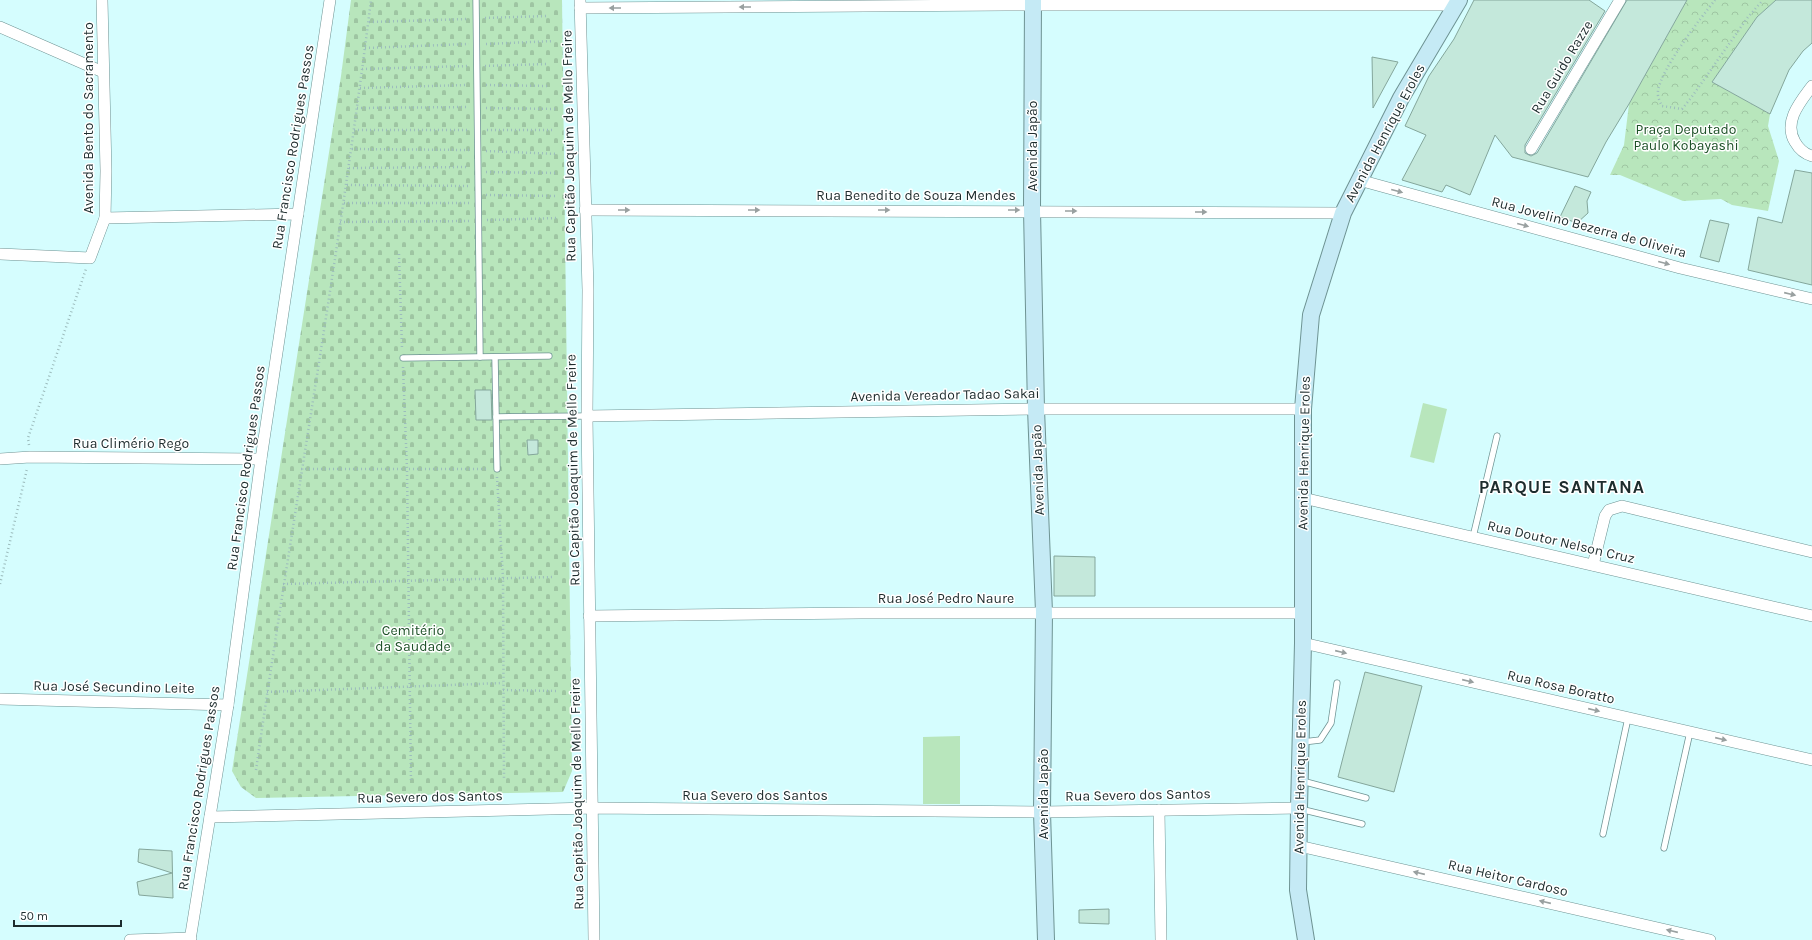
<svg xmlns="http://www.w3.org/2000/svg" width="1812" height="940" font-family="Karla,sans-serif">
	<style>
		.cemetery { fill: url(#cemetery-stones) }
		.park { fill: url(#park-crowns) }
		.pitch { fill: #b8e6bc }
		.building { fill: #c4e8db; stroke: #84a69b }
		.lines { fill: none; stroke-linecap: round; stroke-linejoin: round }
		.service-casing { stroke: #6e9393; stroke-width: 7 }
		.minor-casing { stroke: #6e9393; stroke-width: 12 }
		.secondary-casing { stroke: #6e9393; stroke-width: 18 }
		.path { stroke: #9cbcbd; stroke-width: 2.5; stroke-dasharray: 1 3; stroke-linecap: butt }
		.service { stroke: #fff; stroke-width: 5.5 }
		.minor { stroke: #fff; stroke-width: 11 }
		.secondary { stroke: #c5eaf5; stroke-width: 16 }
		.oneway { fill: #99a0a0 }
		.labels { text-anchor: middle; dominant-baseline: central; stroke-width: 3; stroke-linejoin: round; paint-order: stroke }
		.street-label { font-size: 14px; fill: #1d2c2d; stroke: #fff }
		.park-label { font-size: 14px; fill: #1d5127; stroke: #fff }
		.district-label { font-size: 18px; font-weight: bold; letter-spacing: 1px; fill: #1d2c2d; stroke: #fff }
	</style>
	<defs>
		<pattern id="cemetery-stones" width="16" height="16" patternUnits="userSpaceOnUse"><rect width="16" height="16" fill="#b8e6bc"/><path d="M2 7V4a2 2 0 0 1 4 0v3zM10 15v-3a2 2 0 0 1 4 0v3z" fill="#9ec5a2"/></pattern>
		<pattern id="park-crowns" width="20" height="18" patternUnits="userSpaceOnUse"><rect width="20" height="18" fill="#b8e6bc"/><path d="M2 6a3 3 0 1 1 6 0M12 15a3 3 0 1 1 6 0" fill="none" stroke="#9ec5a2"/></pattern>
	</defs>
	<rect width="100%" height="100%" fill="#d5fdfe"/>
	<path class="cemetery" d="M351,0H562L572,771L563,792L256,798L241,787L232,771L341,76Z"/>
	<path class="park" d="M1687,0H1776L1757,17L1712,82L1770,114L1768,126L1779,161L1768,211L1732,205L1721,199L1683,201L1620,175H1610L1624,145L1629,104Z"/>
	<g class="pitch">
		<path d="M1423,403L1447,409L1434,463L1410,457Z"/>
		<path d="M960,736V804H923V737Z"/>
	</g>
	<g class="building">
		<path d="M1474,0H1589L1605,11L1525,145V153L1531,156L1537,153L1627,0H1687L1629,104L1606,142L1588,177L1512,157L1495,135L1470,195L1446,185L1442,192L1402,180L1426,135L1405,126L1429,76L1454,39Z"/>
		<path d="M1776,0H1812V43L1803,51L1789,70L1770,114L1712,82L1757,17Z"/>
		<path d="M1372,57L1398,62L1373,108Z"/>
		<path d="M1795,170L1812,173V285L1748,270L1758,217L1782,223Z"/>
		<path d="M1575,186L1591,192L1587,201L1588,213L1577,223L1560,217Z"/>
		<path d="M1710,220L1729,224L1719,262L1700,257Z"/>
		<path d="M475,390H491L492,420H476Z"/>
		<path d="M527,440H538V454L528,455Z"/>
		<path d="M1054,556L1095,557V596H1054Z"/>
		<path d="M1365,672L1422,686L1394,792L1338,777Z"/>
		<path d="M139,849L172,851L173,898L139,895L137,882L172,873L138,862Z"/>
		<path d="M1109,909V924L1079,923V910Z"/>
	</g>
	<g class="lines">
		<defs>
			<g id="service">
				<path d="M476,0L480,357"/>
				<path d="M403,358L549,356"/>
				<path d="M495,358L497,469"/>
				<path d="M496,417L587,416"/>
				<path d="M1473,537L1497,436"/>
				<path d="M1303,742L1320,740L1331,723L1337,683"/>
				<path d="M1302,781L1366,798"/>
				<path d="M1300,809L1362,824"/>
				<path d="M1603,834L1628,718"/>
				<path d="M1664,848L1690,732"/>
			</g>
			<g id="minor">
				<path d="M580,0L588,290L587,416L594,940"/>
				<path d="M580,8L1005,5H1456"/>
				<path d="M0,27L103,72"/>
				<path d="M1812,86C1800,102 1783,122 1795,142C1799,149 1805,154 1812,156"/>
				<path d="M1531,149L1620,0"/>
				<path d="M1359,180L1680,268L1812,299"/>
				<path d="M585,210L1343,213"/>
				<path d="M105,218L298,214"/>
				<path d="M0,254L90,258L105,218L106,171L102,0"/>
				<path d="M587,416L1036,409H1303"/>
				<path d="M0,459L30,457L261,459"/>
				<path d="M1303,498L1812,616"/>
				<path d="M1593,565L1605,516L1609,510L1622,506L1812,552"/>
				<path d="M589,616L861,613H1303"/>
				<path d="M1303,643L1812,760"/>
				<path d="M0,699L228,705"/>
				<path d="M1159,810L1161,940"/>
				<path d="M210,817L592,808L1042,812L1299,808"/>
				<path d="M1299,846L1710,940"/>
				<path d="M130,940L191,938"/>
				<path d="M190,940L228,705L261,459L330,0"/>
			</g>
			<g id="secondary">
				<path d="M1033,0L1032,210L1036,409L1044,612L1042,812L1046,940"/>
				<path d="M1306,940L1298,890L1299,808L1303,643V409L1311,315L1343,213L1401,98L1459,0"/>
			</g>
		</defs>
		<use href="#service" class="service-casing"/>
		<use href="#minor" class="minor-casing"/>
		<use href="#secondary" class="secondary-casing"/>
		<g class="path">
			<path d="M1715,0C1700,19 1661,69 1658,91C1657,96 1660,102 1662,106L1682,109L1691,98L1748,17L1763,0"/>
			<path d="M485,18L548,16"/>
			<path d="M369,22L468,19"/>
			<path d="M486,44L554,41"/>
			<path d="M365,48L469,44"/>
			<path d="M485,66L546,64"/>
			<path d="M362,69L468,66"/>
			<path d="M486,85L547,86"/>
			<path d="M360,88L467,85"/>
			<path d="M357,108L469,107"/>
			<path d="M486,108L558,109"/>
			<path d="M354,130H468"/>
			<path d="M487,130H555"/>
			<path d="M352,149L469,150"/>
			<path d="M486,151L558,154"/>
			<path d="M349,168L469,167"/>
			<path d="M486,172L556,173"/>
			<path d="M347,185L470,186"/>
			<path d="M486,195L557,196"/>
			<path d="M344,203H469"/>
			<path d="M487,220L559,218"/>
			<path d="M340,222L470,221"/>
			<path d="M399,254L402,348"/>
			<path d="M403,367L407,469L411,783"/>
			<path d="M29,445L28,438L86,269"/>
			<path d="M301,469H488"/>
			<path d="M497,477L503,578L504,778"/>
			<path d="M0,584L27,469"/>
			<path d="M283,584L554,577"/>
			<path d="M503,690L559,691"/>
			<path d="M267,692L503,683"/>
			<path d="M256,770C293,513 339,258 371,0"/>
		</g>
		<use href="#service" class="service"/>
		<use href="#minor" class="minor"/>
		<use href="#secondary" class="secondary"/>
	</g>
	<defs><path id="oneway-solid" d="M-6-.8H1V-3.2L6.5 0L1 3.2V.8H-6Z"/></defs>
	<g class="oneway">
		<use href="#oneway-solid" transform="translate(745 7) rotate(180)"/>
		<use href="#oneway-solid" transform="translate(615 8) rotate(180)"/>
		<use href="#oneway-solid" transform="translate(1397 191) rotate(15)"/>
		<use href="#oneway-solid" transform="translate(624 210)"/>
		<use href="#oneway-solid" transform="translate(754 210)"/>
		<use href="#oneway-solid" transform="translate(884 210)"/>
		<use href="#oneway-solid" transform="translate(1014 210)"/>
		<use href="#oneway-solid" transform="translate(1071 211)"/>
		<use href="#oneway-solid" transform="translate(1201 212)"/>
		<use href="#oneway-solid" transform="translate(1523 225) rotate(15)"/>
		<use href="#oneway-solid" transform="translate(1664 263) rotate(15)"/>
		<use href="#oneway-solid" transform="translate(1790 294) rotate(13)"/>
		<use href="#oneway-solid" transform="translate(1341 652) rotate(13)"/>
		<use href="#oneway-solid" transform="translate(1468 681) rotate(13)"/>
		<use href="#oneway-solid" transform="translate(1594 710) rotate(13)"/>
		<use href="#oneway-solid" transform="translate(1721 739) rotate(13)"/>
		<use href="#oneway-solid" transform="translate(1419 873) rotate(-167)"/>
		<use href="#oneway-solid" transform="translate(1545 902) rotate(-167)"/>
		<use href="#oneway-solid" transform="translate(1672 931) rotate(-167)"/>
	</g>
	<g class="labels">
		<g class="street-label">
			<text transform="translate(1562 67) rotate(-59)">Rua Guido Razze</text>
			<text transform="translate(88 118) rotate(-90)">Avenida Bento do Sacramento</text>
			<text transform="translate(1385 133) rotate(-62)">Avenida Henrique Eroles</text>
			<text transform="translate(569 146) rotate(-91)">Rua Capitão Joaquim de Mello Freire</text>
			<text transform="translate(1032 146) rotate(-90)">Avenida Japão</text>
			<text transform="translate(293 147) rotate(-81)">Rua Francisco Rodrigues Passos</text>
			<text x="916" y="195">Rua Benedito de Souza Mendes</text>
			<text transform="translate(1589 227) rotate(15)">Rua Jovelino Bezerra de Oliveira</text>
			<text transform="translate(945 395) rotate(-1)">Avenida Vereador Tadao Sakai</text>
			<text x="131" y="443">Rua Climério Rego</text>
			<text transform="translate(1304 453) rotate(-89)">Avenida Henrique Eroles</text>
			<text transform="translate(246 468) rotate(-82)">Rua Francisco Rodrigues Passos</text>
			<text transform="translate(573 470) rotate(-91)">Rua Capitão Joaquim de Mello Freire</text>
			<text transform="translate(1038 470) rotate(-92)">Avenida Japão</text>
			<text transform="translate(1561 542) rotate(13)">Rua Doutor Nelson Cruz</text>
			<text x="946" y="598">Rua José Pedro Naure</text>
			<text transform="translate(114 687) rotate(1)">Rua José Secundino Leite</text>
			<text transform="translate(1561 687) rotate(13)">Rua Rosa Boratto</text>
			<text transform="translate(1300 777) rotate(-89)">Avenida Henrique Eroles</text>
			<text transform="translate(199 788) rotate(-81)">Rua Francisco Rodrigues Passos</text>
			<text transform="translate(577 794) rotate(-91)">Rua Capitão Joaquim de Mello Freire</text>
			<text transform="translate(1043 794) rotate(-90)">Avenida Japão</text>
			<text x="755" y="795">Rua Severo dos Santos</text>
			<text transform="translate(1138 795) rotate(-1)">Rua Severo dos Santos</text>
			<text transform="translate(430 797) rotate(-1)">Rua Severo dos Santos</text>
			<text transform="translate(1508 878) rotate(13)">Rua Heitor Cardoso</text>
		</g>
		<g class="park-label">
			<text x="1686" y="129">Praça Deputado<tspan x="1686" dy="16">Paulo Kobayashi</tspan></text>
			<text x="413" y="630">Cemitério<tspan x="413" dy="16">da Saudade</tspan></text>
		</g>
		<g class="district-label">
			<text x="1562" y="487">PARQUE SANTANA</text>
		</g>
	</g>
	<path d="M14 920v6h107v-6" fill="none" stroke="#1d2c2d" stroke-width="2"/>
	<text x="20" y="920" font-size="12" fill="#1d2c2d" stroke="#ffffff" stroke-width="3" paint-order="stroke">50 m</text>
</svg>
